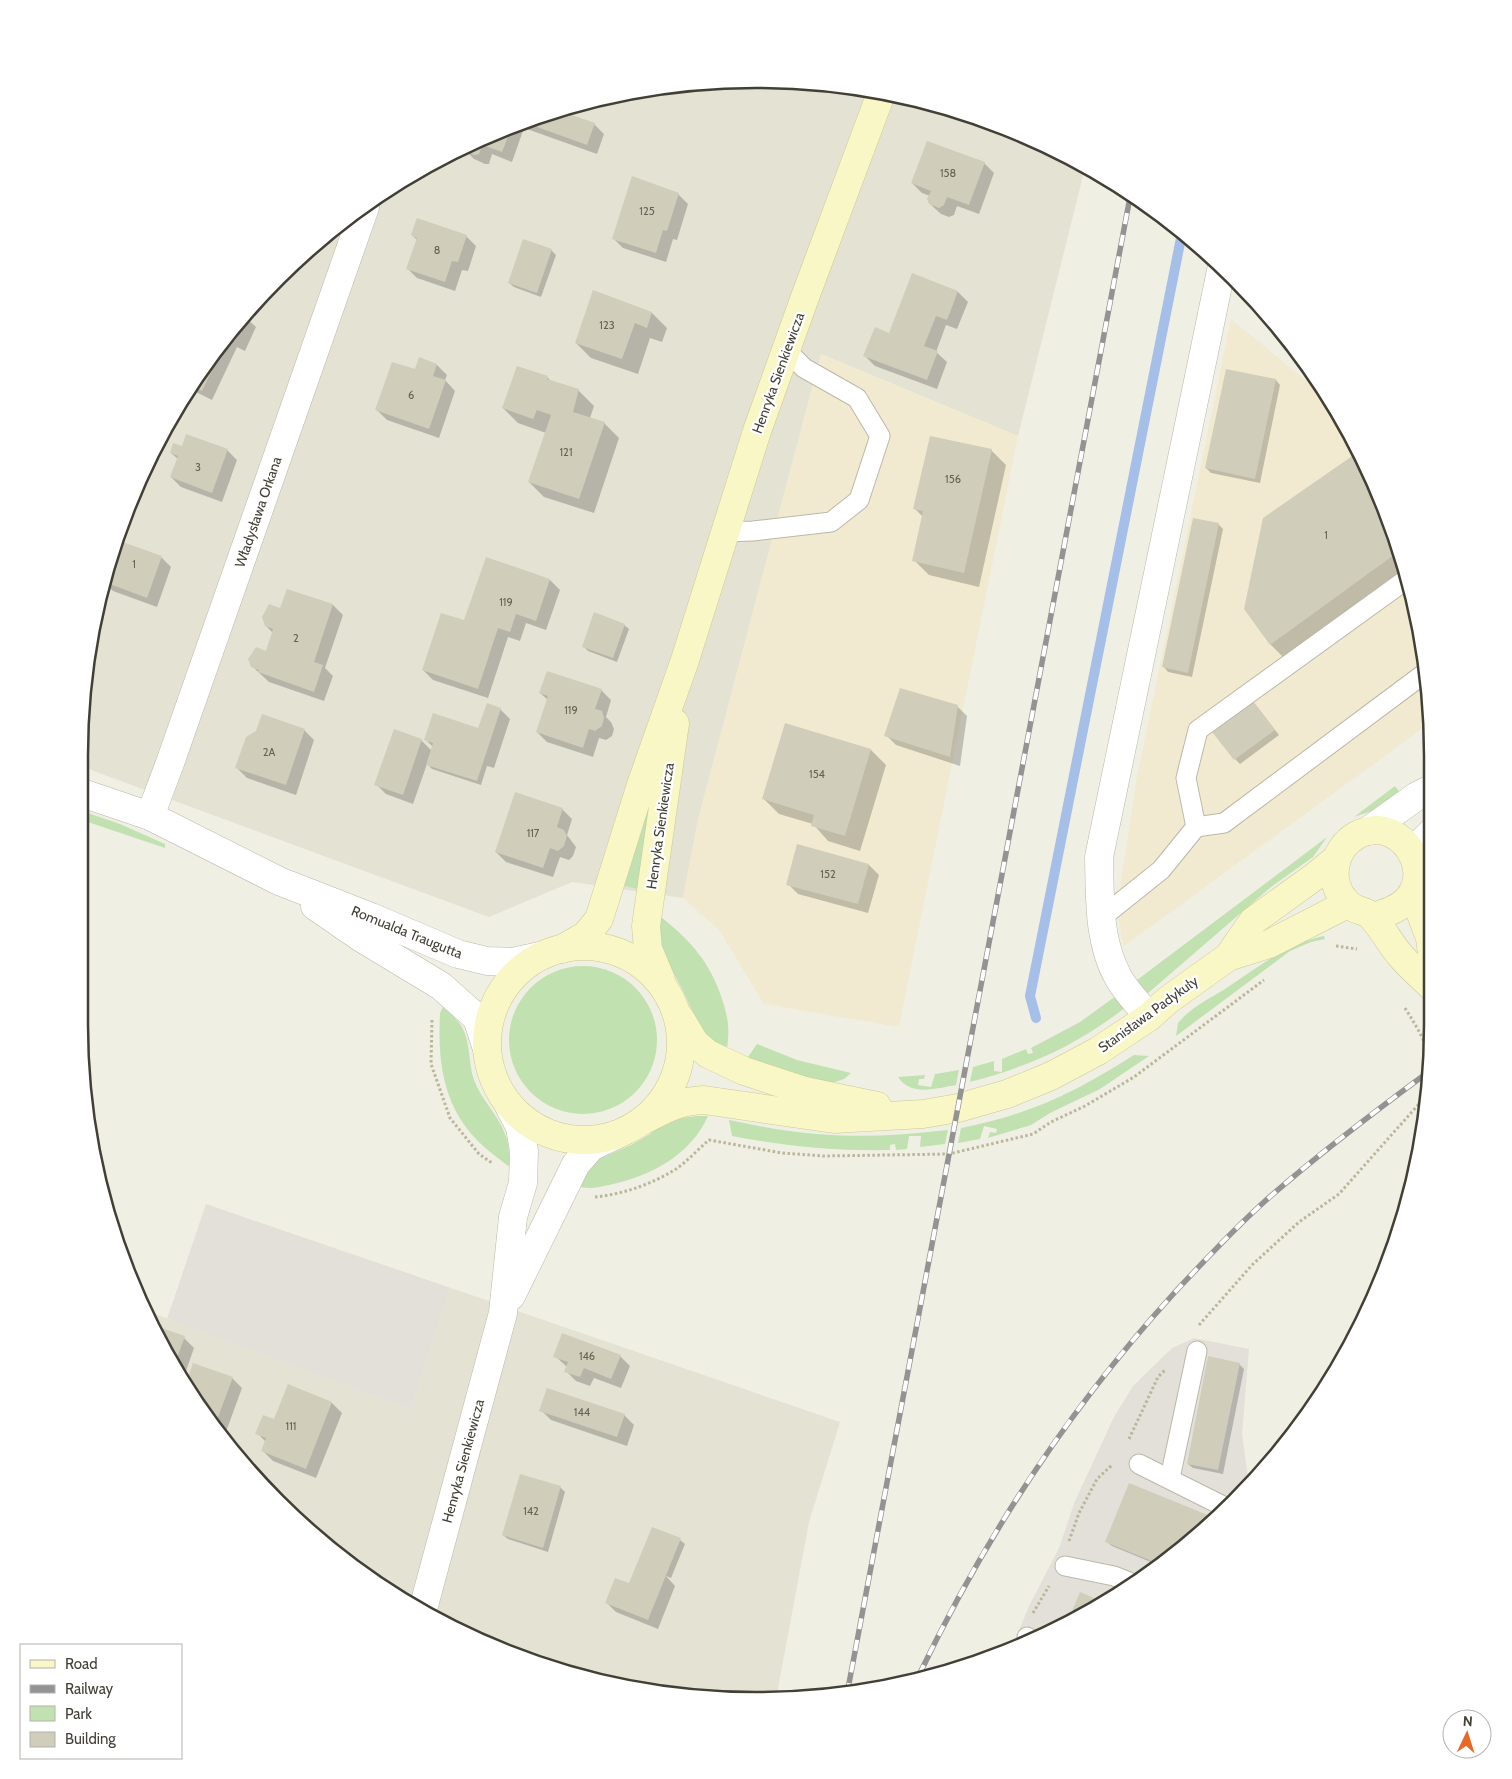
<svg xmlns="http://www.w3.org/2000/svg" width="1512" height="1779" font-family="Cabin,sans-serif">
	<style>
		.residential { fill: #e4e2d3 }
		.commercial { fill: #f1ead0 }
		.industrial { fill: #e2e0d9 }
		.green { fill: #c1e1b0 }
		.shadow { fill: #0003 }
		.lines { fill: none; stroke-linecap: round; stroke-linejoin: round }
		.stream { stroke: #a5bfe8; stroke-width: 10 }
		.building { fill: #d1cdbb }
		.service-casing { stroke: #bbb8a8; stroke-width: 21 }
		.minor-casing { stroke: #bbb8a8; stroke-width: 29 }
		.tertiary-casing { stroke: #bbb8a8; stroke-width: 29 }
		.secondary-casing { stroke: #ccc997; stroke-width: 29 }
		.path { stroke: #bbb69a; stroke-width: 3; stroke-dasharray: 2.5 2.5; stroke-linecap: butt }
		.service { stroke: #fff; stroke-width: 19 }
		.minor { stroke: #fff; stroke-width: 28 }
		.tertiary { stroke: #fff; stroke-width: 28 }
		.secondary { stroke: #f9f7c5; stroke-width: 28 }
		.rail-casing { stroke: #939393; stroke-width: 5.5 }
		.rail { stroke: #fff; stroke-width: 4; stroke-dasharray: 11; stroke-linecap: butt }
		.labels { text-anchor: middle; dominant-baseline: central; stroke-width: 4.5; stroke-linejoin: round; paint-order: stroke }
		.number-label { font-size: 11px; fill: #666256 }
		.street-label { font-size: 14px; fill: #423f35; stroke: #fff }
		.rim { fill: none; stroke: #423f35; stroke-width: 2.5 }
	</style>
	<rect width="100%" height="100%" fill="#f0efe4"/>
	<g class="residential">
		<path d="M756,79L888,92L1015,130L1085,168L1018,436L821,354L698,820L683,898L572,882L489,917L83,767L85,668L102,580L148,457L219,344L309,247L417,170L497,130L624,92Z"/>
		<path d="M451,1288L840,1422L809,1522L777,1694H668L497,1649L380,1586L247,1470L149,1323L144,1310L411,1410Z"/>
	</g>
	<g class="commercial">
		<path d="M1231,319L1330,400L1382,497L1420,624L1430,723L1123,947L1117,907L1136,782Z"/>
		<path d="M821,354L1018,436L899,1027L764,1004L719,930L683,898L698,820Z"/>
	</g>
	<g class="industrial">
		<path d="M206,1204L451,1288L411,1410L167,1319Z"/>
		<path d="M1194,1338L1249,1349L1242,1434L1249,1484L1235,1502L1132,1586L1011,1650L1029,1606L1059,1548L1075,1501L1114,1417L1133,1386L1172,1348Z"/>
	</g>
	<g class="green">
		<path d="M655,778L638,889L621,885Z"/>
		<path d="M1395,786L1401,794L1386,806L1354,817Z"/>
		<path d="M82,811L120,824L165,844V848L82,820Z"/>
		<path d="M1327,837L1313,857L1271,887L1147,994L1137,980Z"/>
		<path d="M661,917C691,941 710,962 722,999C728,1017 730,1029 727,1048C697,1036 696,1016 683,991C669,962 656,952 661,917Z"/>
		<path d="M1324,936L1325,939L1311,942L1290,951L1176,1036L1178,1023C1190,1008 1209,999 1225,989C1257,968 1286,944 1324,936Z"/>
		<circle cx="583" cy="1040" r="74"/>
		<path d="M1116,996L1125,1008C1073,1047 1033,1065 970,1082L973,1067L994,1061V1071L1002,1072V1059L1026,1049L1028,1054L1033,1053L1031,1048L1080,1022Z"/>
		<path d="M443,1007C449,1013 458,1020 462,1027C471,1043 468,1063 474,1080C481,1100 498,1114 505,1134C509,1143 509,1154 510,1165L508,1166C494,1155 479,1144 468,1130C441,1095 438,1055 440,1013Z"/>
		<path d="M757,1044L797,1060L851,1073L844,1079L829,1084L779,1069L748,1057Z"/>
		<path d="M1134,1055L1149,1056L1100,1089L1050,1113L1031,1125L988,1138L990,1132L996,1133L997,1129L984,1126L980,1139L958,1143L961,1128C1029,1115 1076,1092 1134,1055Z"/>
		<path d="M959,1070L956,1085C937,1088 911,1097 898,1077L925,1075L924,1079H919L918,1085L931,1087L935,1074Z"/>
		<path d="M697,1116H708C691,1155 649,1177 609,1185C599,1187 588,1190 578,1186L587,1171L599,1159L633,1144L650,1134L662,1125L681,1118Z"/>
		<path d="M729,1120C758,1126 787,1132 817,1134C860,1138 904,1135 948,1130L945,1144L920,1147L921,1136H909L907,1149L896,1150L895,1144L890,1145V1150C836,1151 785,1146 732,1136Z"/>
	</g>
	<g class="shadow">
		<path d="M558,112L594,124L604,134L597,154L524,128L512,162L492,154L489,164H485L474,159L464,149L465,146L497,130Z"/>
		<path d="M984,163L994,173L979,214L957,206L954,215L949,217L941,214L930,204V196L922,193L912,183Z"/>
		<path d="M678,194L688,204L677,240L673,239L666,262L623,248L613,238Z"/>
		<path d="M412,235L466,236L476,246L468,271L462,270L455,291L417,278L407,268L417,240Z"/>
		<path d="M312,245L306,259L300,257L309,247Z"/>
		<path d="M551,250L556,255L541,297L514,287L509,283Z"/>
		<path d="M913,275L958,292L968,302L957,329L946,325L936,352L947,362L937,389L875,366L865,356L890,334Z"/>
		<path d="M594,292L652,313L667,328L662,342L650,338L638,374L591,358L576,343Z"/>
		<path d="M244,316L256,327L245,351L237,347L212,400L190,389L219,344Z"/>
		<path d="M437,365L447,375L445,380L455,391L439,438L387,420L377,410L416,371Z"/>
		<path d="M517,367L548,378L552,382L578,390L594,406L590,418L604,423L619,438L594,513L544,497L529,482L546,433L518,423L503,408Z"/>
		<path d="M1276,380L1280,385L1260,483L1211,473L1206,468Z"/>
		<path d="M182,447L227,450L237,460L222,502L181,487L171,477L178,459L171,453Z"/>
		<path d="M991,450L1006,465L979,587L929,575L914,560L923,517L915,509Z"/>
		<path d="M1382,497L1407,580L1290,664L1271,645L1245,609Z"/>
		<path d="M1218,524L1223,529L1192,677L1168,672L1164,667Z"/>
		<path d="M161,557L171,567L157,607L113,591L103,581Z"/>
		<path d="M550,580L560,590L546,630L526,623L520,641L508,637L488,698L433,680L423,670L465,622Z"/>
		<path d="M288,590L333,605L343,615L325,668L333,676L324,701L269,682L252,666L266,652L273,633L266,626L281,610Z"/>
		<path d="M624,625L629,629L617,662L588,651L583,646Z"/>
		<path d="M601,690L611,700L606,717L611,722L614,729L612,736L606,740L599,738L593,757L547,742L537,732L548,700L540,693Z"/>
		<path d="M1255,704L1279,735L1240,764L1235,759Z"/>
		<path d="M957,706L967,716L960,766L896,745L886,735Z"/>
		<path d="M500,709L510,719L494,768L487,766L481,785L432,769L427,764L413,804L386,794L376,784L421,740L432,751L433,747L426,740L479,730Z"/>
		<path d="M786,725L871,750L886,765L860,851L828,841L813,824L779,814L764,799Z"/>
		<path d="M304,730L314,740L296,795L247,778L237,768Z"/>
		<path d="M562,809L572,819L567,835L576,847L573,856L569,860L560,857L553,877L506,862L496,852Z"/>
		<path d="M869,865L879,875L868,913L798,894L788,884Z"/>
		<path d="M151,1326L184,1338L194,1348L186,1371L179,1368Z"/>
		<path d="M555,1356H620L630,1366L621,1388L594,1378L590,1386L576,1381L566,1371L567,1367Z"/>
		<path d="M194,1364L232,1378L242,1388L227,1429L217,1426L188,1381Z"/>
		<path d="M1239,1364L1244,1369L1223,1474L1193,1468L1188,1464Z"/>
		<path d="M289,1386L332,1403L342,1413L316,1478L273,1461L263,1451L266,1442L257,1433L275,1421Z"/>
		<path d="M541,1410L624,1415L634,1425L627,1446L551,1420Z"/>
		<path d="M1130,1485L1214,1519L1158,1565L1112,1546L1107,1542Z"/>
		<path d="M560,1487L565,1492L548,1552L508,1539L503,1535Z"/>
		<path d="M680,1540L685,1544L671,1578L666,1576L675,1586L658,1629L616,1612L606,1602L630,1585Z"/>
	</g>
	<g class="lines">
		<path class="stream" d="M1036,1018L1030,996L1182,233"/>
	</g>
	<g class="building">
		<path d="M560,111L595,123L587,145L523,122Z"/>
		<path d="M512,126L502,152L482,145L479,154L474,155L463,149L464,147L497,130Z"/>
		<path d="M927,141L985,162L969,205L947,197L944,205L939,208L929,204L927,199L931,191L911,183Z"/>
		<path d="M632,176L679,193L667,231L663,230L656,253L612,239Z"/>
		<path d="M417,218L467,235L458,262L452,261L445,282L406,269L417,238L411,235Z"/>
		<path d="M523,239L552,249L537,293L508,283Z"/>
		<path d="M912,273L958,291L947,320L936,316L924,346L938,351L927,380L863,356L875,327L889,333Z"/>
		<path d="M593,290L652,312L647,328L635,323L622,359L575,343Z"/>
		<path d="M245,315L247,316L235,341L227,338L202,391L192,386L219,344Z"/>
		<path d="M419,357L437,364L433,376L446,380L429,429L375,410L392,362L415,369Z"/>
		<path d="M517,366L548,376L547,379L579,389L573,412L605,422L579,499L528,482L551,415L537,410L533,419L502,408Z"/>
		<path d="M1226,369L1276,379L1255,479L1205,468Z"/>
		<path d="M186,434L228,449L212,493L170,477L178,456L170,453L173,443L182,446Z"/>
		<path d="M930,436L992,449L964,573L912,561L923,511L913,509Z"/>
		<path d="M1358,452L1382,497L1398,552L1270,645L1244,609L1263,518Z"/>
		<path d="M1193,518L1219,523L1188,673L1162,667Z"/>
		<path d="M117,540L162,556L147,598L102,581Z"/>
		<path d="M486,557L550,579L536,621L516,614L510,632L498,628L478,689L422,670L441,613L464,620Z"/>
		<path d="M287,589L333,604L314,662L323,665L314,692L258,672L259,670L251,667L248,659L256,647L266,651L273,629L265,626L262,617L269,604L280,608Z"/>
		<path d="M594,612L625,624L613,658L582,647Z"/>
		<path d="M547,671L602,689L595,709L602,711L604,718L602,726L595,731L589,729L583,748L536,732L548,696L539,693Z"/>
		<path d="M900,688L958,705L950,757L884,736Z"/>
		<path d="M1250,697L1275,730L1234,760L1209,728Z"/>
		<path d="M487,703L501,708L477,781L426,765L433,743L424,740L433,713L478,728Z"/>
		<path d="M262,714L305,729L286,785L235,768L246,737L256,731Z"/>
		<path d="M785,723L871,749L845,836L811,826L814,815L762,799Z"/>
		<path d="M394,729L422,739L403,795L374,785Z"/>
		<path d="M515,792L563,808L557,827L564,830L567,836L564,846L558,851L550,848L543,868L495,852Z"/>
		<path d="M797,844L869,864L858,904L786,885Z"/>
		<path d="M150,1324L185,1336L176,1361H174Z"/>
		<path d="M562,1333L621,1355L611,1379L584,1368L580,1377L564,1372L568,1362L553,1357Z"/>
		<path d="M1208,1356L1240,1363L1218,1470L1187,1464Z"/>
		<path d="M193,1363L233,1377L217,1420L213,1418L187,1380Z"/>
		<path d="M288,1384L332,1402L306,1469L261,1451L266,1438L255,1434L263,1415L274,1419Z"/>
		<path d="M547,1388L625,1414L617,1437L539,1411Z"/>
		<path d="M520,1474L561,1486L543,1548L502,1535Z"/>
		<path d="M1129,1483L1215,1518L1159,1564L1105,1542Z"/>
		<path d="M652,1527L681,1538L648,1620L605,1603L615,1578L629,1583Z"/>
		<path d="M1080,1592L1103,1602L1068,1621Z"/>
	</g>
	<g class="lines">
		<defs>
			<g id="service">
				<path d="M725,532L753,531L831,522L859,500L880,436L857,398L804,368L786,350"/>
				<path d="M1407,579L1198,730L1186,778L1196,827L1224,823L1425,673"/>
				<path d="M1101,918L1161,870L1196,827"/>
				<path d="M1139,1464L1227,1508"/>
				<path d="M1170,1478L1197,1351"/>
				<path d="M1065,1566L1114,1576L1134,1584"/>
				<path d="M1027,1637L1028,1642"/>
			</g>
			<g id="minor">
				<path d="M82,793L150,816L279,881L371,917L458,954L487,961L513,962L540,956"/>
				<path d="M150,816L170,763L365,207"/>
				<path d="M315,906L360,937L441,986L477,1018L487,1049"/>
				<path d="M1149,1017C1139,1004 1126,992 1118,977C1098,941 1100,897 1099,857L1222,266"/>
			</g>
			<g id="tertiary">
				<path d="M1368,831L1417,796L1433,788"/>
				<path d="M1412,852L1433,831"/>
				<path d="M511,1296L576,1164L591,1147L616,1135"/>
				<path d="M423,1609L503,1313L513,1217L523,1183L524,1151L520,1127L508,1104"/>
			</g>
			<g id="secondary">
				<path d="M1413,893L1430,938L1432,954"/>
				<path d="M1382,914C1451,894 1406,809 1357,835C1332,849 1327,883 1347,903C1354,911 1364,910 1370,915C1379,923 1391,945 1400,955C1409,966 1421,976 1432,987"/>
				<circle cx="584" cy="1043" r="97"/>
				<path d="M562,949L586,935L599,919L641,785L685,660L757,431L805,297L882,91"/>
				<path d="M1228,957L1269,944L1347,904"/>
				<path d="M661,980L648,949L646,926L675,723"/>
				<path d="M680,1018L695,1043L708,1054L744,1071L805,1091L877,1106"/>
				<path d="M642,1121C665,1109 678,1101 704,1100L834,1119L923,1114L958,1108L1007,1094L1051,1076L1098,1051L1149,1017L1168,1000L1228,957L1253,921L1314,877L1336,859"/>
			</g>
		</defs>
		<use href="#service" class="service-casing"/>
		<use href="#minor" class="minor-casing"/>
		<use href="#tertiary" class="tertiary-casing"/>
		<use href="#secondary" class="secondary-casing"/>
		<g class="path">
			<path d="M1336,946L1357,949"/>
			<path d="M1405,1008C1417,1027 1429,1046 1432,1069"/>
			<path d="M432,1020L431,1064L450,1118L479,1154L492,1163"/>
			<path d="M595,1197C624,1194 652,1184 676,1169C688,1161 698,1149 709,1140L782,1153L824,1156L949,1154L1033,1134L1051,1122L1085,1106L1134,1077L1264,980"/>
			<path d="M1199,1325L1252,1265L1299,1222L1339,1194L1426,1096"/>
			<path d="M1129,1439L1158,1377L1165,1370"/>
			<path d="M1069,1541L1079,1513L1097,1479L1112,1465"/>
			<path d="M1033,1613L1049,1586"/>
		</g>
		<use href="#service" class="service"/>
		<use href="#minor" class="minor"/>
		<use href="#tertiary" class="tertiary"/>
		<use href="#secondary" class="secondary"/>
		<defs>
			<g id="rail">
				<path d="M919,1675C987,1533 1070,1407 1176,1291C1204,1261 1233,1230 1264,1202C1317,1155 1374,1112 1431,1070"/>
				<path d="M847,1694L1131,192"/>
			</g>
		</defs>
		<use href="#rail" class="rail-casing"/>
		<use href="#rail" class="rail"/>
	</g>
	<g class="labels">
		<g class="number-label">
			<text x="948" y="173">158</text>
			<text x="647" y="211">125</text>
			<text x="437" y="250">8</text>
			<text x="607" y="325">123</text>
			<text x="411" y="395">6</text>
			<text x="566" y="452">121</text>
			<text x="198" y="467">3</text>
			<text x="953" y="479">156</text>
			<text x="1326" y="535">1</text>
			<text x="134" y="564">1</text>
			<text x="506" y="602">119</text>
			<text x="296" y="638">2</text>
			<text x="571" y="710">119</text>
			<text x="269" y="752">2A</text>
			<text x="817" y="774">154</text>
			<text x="533" y="833">117</text>
			<text x="828" y="874">152</text>
			<text x="587" y="1356">146</text>
			<text x="582" y="1412">144</text>
			<text x="291" y="1426">111</text>
			<text x="531" y="1511">142</text>
		</g>
		<g class="street-label">
			<text transform="translate(778 373) rotate(-70)">Henryka Sienkiewicza</text>
			<text transform="translate(258 512) rotate(-71)">Władysława Orkana</text>
			<text transform="translate(660 826) rotate(-82)">Henryka Sienkiewicza</text>
			<text transform="translate(407 932) rotate(22)">Romualda Traugutta</text>
			<text transform="translate(1148 1014) rotate(-36)">Stanisława Padykuły</text>
			<text transform="translate(463 1461) rotate(-75)">Henryka Sienkiewicza</text>
		</g>
	</g>
	<path d="M0 0H1512V1779H0ZM756 88H756A668 668 0 0 1 1424 756V1024A668 668 0 0 1 756 1692H756A668 668 0 0 1 88 1024V756A668 668 0 0 1 756 88Z" fill="#fff" fill-rule="evenodd"/>
	<path class="rim" d="M756 88H756A668 668 0 0 1 1424 756V1024A668 668 0 0 1 756 1692H756A668 668 0 0 1 88 1024V756A668 668 0 0 1 756 88Z"/>
	<rect x="20" y="1644" width="162" height="115" fill="#ffffff" stroke="#b3b2ae"/>
	<rect x="30" y="1660" width="25" height="8" fill="#f9f7c5" stroke="#b3b2ae"/>
	<text x="65" y="1669" font-size="15" fill="#423f35">Road</text>
	<rect x="30" y="1685" width="25" height="8" fill="#939393" stroke="#b3b2ae"/>
	<text x="65" y="1694" font-size="15" fill="#423f35">Railway</text>
	<rect x="30" y="1706" width="25" height="15" fill="#c1e1b0" stroke="#b3b2ae"/>
	<text x="65" y="1719" font-size="15" fill="#423f35">Park</text>
	<rect x="30" y="1732" width="25" height="15" fill="#d1cdbb" stroke="#b3b2ae"/>
	<text x="65" y="1744" font-size="15" fill="#423f35">Building</text>
	<g transform="translate(1467 1734) rotate(4)"><circle r="24" fill="#ffffff" stroke="#b3b2ae"/>
	<path d="M0-4L9 19L0 12L-9 19Z" fill="#e66a26"/>
	<text y="-8" font-size="14" font-weight="bold" text-anchor="middle" fill="#423f35">N</text>
	</g>
</svg>
